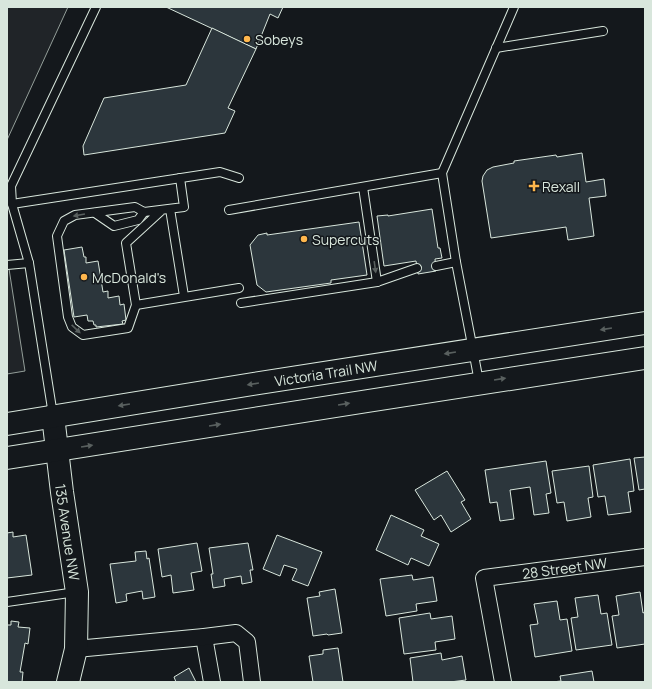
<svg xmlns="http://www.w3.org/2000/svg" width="652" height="689" font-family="Manrope,sans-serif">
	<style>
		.green { fill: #202428; stroke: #939e99 }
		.building { fill: #2c363c; stroke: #d8e6dc }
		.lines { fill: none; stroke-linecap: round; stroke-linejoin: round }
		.lane-casing { stroke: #d8e6dc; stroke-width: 10 }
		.street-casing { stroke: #d8e6dc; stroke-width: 18 }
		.secondary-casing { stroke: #d8e6dc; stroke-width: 24 }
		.lane { stroke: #14181c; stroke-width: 8 }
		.street { stroke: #14181c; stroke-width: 16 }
		.secondary { stroke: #14181c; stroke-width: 22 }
		.oneway { fill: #59605f }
		.poi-dot { fill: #ffb74d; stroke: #14181c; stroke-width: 1.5 }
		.labels { text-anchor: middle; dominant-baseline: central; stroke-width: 3; stroke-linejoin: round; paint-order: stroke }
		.poi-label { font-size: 14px; fill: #d8e6dc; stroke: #14181c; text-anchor: start }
		.street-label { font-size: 14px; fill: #d8e6dc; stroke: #14181c }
	</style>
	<rect width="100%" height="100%" fill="#14181c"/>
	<g class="green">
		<path d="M7,7H68L7,140Z"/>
		<path d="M7,256L25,371L7,374Z"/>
	</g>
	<g class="building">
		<path d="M166,7H283L278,18L270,14L256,49Z"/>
		<path d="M212,28L256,49L228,108L235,111L225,133L84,155L83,146L104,98L186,85Z"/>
		<path d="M582,153L586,182L604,179L606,196L589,198L594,236L568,240L566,227L491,238L482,181L483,176L487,170L493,167L514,163V161L556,155L557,157Z"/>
		<path d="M432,209L438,248H440L442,258L435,259L436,271L418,274L416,261L384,266L377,216L388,215V216Z"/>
		<path d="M359,222L367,275L331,280V283L266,292L257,285L250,245L258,235L267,233V235Z"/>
		<path d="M82,247L84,257H86V263L98,261L103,292L108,291V298L119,296L120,305L124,304L126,320L122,321L123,324L96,327V325H94L93,321H88L87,315L74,317L64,250Z"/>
		<path d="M645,457V489L639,490L634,458Z"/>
		<path d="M630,459L634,491L628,492L631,512L608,515L605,496L598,497L593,465Z"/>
		<path d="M546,461L551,493L546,494L549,513L534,515L530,487L510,490L514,519L500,521L497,502L490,503L485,470Z"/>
		<path d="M589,466L593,497L588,498L591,517L567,521L564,502L557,503L552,471Z"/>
		<path d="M447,471L465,500L461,502L471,519L451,532L441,515L434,520L415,490Z"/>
		<path d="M391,515L424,530L421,536L439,544L429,566L411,558L408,565L376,550Z"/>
		<path d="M13,532V537L26,535L32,575L7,578V533Z"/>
		<path d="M277,535L322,552L308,586L292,580L297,569L284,565L280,576L263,569Z"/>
		<path d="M197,543L202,571L191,573L194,590L173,593L171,575L162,577L158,549Z"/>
		<path d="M248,543L253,570H250L252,582L242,584L241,576L224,579L225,586L213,588L211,574H213L209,548Z"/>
		<path d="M146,551L147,559L149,558L155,597L143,599L142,591L126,594L127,601L116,603L110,564L136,561L135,552Z"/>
		<path d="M412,575L413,580L433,577L437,601L416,604L417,611L386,616L380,579Z"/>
		<path d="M335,589L342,633L328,635L327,634L313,636L307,598L320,596L319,592Z"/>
		<path d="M640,592L643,613L645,612V644L617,648L612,616L619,615L616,596Z"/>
		<path d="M598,595L601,614L607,613L612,645L576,650L571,618L578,617L575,598Z"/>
		<path d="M557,601L560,620L567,619L572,651L535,657L530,625L538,624L534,604Z"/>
		<path d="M430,613L431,619L452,616L455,639L435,642L436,650L404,654L399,618Z"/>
		<path d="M11,621L19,622L18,627L30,628L28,644L25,643L20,672H23L22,682H7V625H11Z"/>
		<path d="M338,648L343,682H313L309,656L323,654V650Z"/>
		<path d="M441,653L442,660L462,656L466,680L450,682H413L410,658Z"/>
		<path d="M189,668L196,682H176L174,677Z"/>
		<path d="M592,671L594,682H552L561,681L560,676Z"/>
	</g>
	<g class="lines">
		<defs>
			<g id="lane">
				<path d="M496,48L603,31"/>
				<path d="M363,187L377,282L417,268"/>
				<path d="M12,204L220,172L239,178"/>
				<path d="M170,209L184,296"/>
				<path d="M162,210L126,243L136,305L128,328L83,335L72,327L68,317L57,236L64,221L75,215L135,207L144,212L184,207L180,178"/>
				<path d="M229,210L442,173"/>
				<path d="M95,213L114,226L138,220L144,212"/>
				<path d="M7,265L29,263"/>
				<path d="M436,266L456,262"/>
				<path d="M241,303L377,282"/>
				<path d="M136,305L239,288"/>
				<path d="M479,382L473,350L456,262L442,173L514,7"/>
				<path d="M53,415L29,263L12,204L11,186L96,7"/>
				<path d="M7,602L76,592"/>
			</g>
			<g id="street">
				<path d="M204,637L212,682"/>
				<path d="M76,649L204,637L236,633L247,642L252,682"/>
				<path id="s1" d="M503,682L484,578L645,557"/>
			</g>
			<g id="secondary">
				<path id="s2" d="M53,416L62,492L77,592L76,649L68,682"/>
				<path id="s3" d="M7,424L253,384L645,323"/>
				<path d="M7,458C220,425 432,390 645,358"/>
			</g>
		</defs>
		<use href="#lane" class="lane-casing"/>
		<use href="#street" class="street-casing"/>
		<use href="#secondary" class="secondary-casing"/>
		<use href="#lane" class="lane"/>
		<use href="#street" class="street"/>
		<use href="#secondary" class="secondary"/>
	</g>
	<defs><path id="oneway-solid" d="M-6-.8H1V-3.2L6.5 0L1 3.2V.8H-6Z"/></defs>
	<g class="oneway">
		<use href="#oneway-solid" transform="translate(79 215) rotate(170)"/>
		<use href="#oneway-solid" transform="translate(375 267) rotate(82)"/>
		<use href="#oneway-solid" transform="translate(76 329) rotate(43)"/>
		<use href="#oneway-solid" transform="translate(606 329) rotate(171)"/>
		<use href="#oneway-solid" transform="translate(450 353) rotate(171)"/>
		<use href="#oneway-solid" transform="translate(500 379) rotate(-9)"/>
		<use href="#oneway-solid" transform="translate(253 384) rotate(171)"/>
		<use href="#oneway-solid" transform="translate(344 404) rotate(-9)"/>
		<use href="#oneway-solid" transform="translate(124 405) rotate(171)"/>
		<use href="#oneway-solid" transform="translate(215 425) rotate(-9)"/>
		<use href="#oneway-solid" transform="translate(87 446) rotate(-9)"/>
	</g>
	<g class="poi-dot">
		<circle cx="247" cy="39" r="4"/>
		<path d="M532 180h4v4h4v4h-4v4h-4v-4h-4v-4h4z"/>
		<circle cx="304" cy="239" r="4"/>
		<circle cx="84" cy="277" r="4"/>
	</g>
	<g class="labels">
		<g class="poi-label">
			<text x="255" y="39">Sobeys</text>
			<text x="542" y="186">Rexall</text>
			<text x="312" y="239">Supercuts</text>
			<text x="92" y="277">McDonald's</text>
		</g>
		<g class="street-label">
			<text stroke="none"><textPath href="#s3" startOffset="323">Victoria Trail NW</textPath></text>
			<text stroke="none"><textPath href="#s2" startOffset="117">135 Avenue NW</textPath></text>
			<text stroke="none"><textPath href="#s1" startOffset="187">28 Street NW</textPath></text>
		</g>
	</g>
	<rect width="652" height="689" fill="none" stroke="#d8e6dc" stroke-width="16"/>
</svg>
